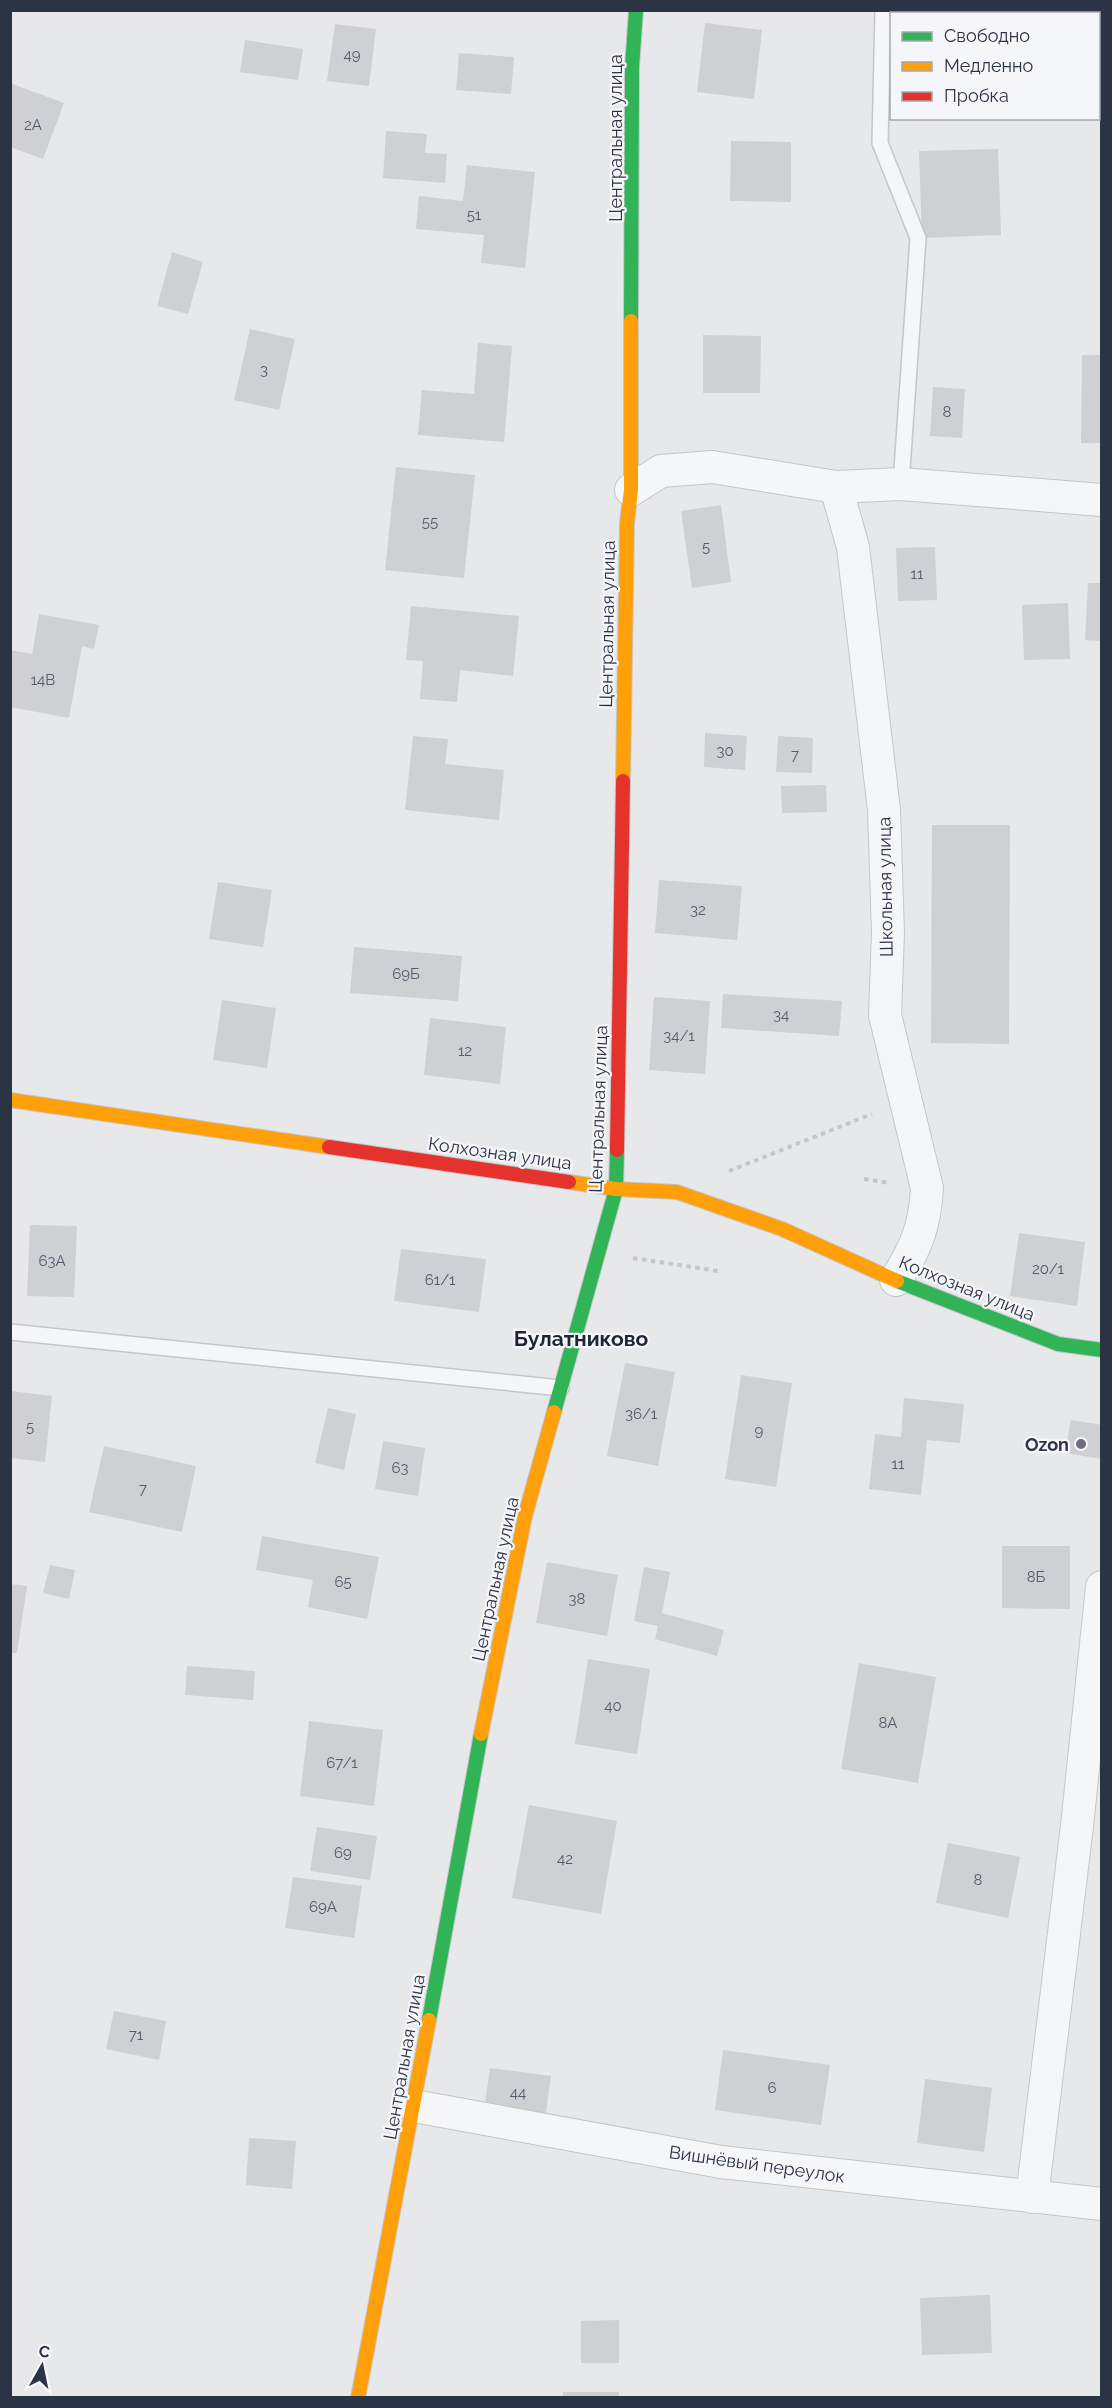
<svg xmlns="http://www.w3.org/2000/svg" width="1112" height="2408" font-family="Raleway,sans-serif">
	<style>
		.building { fill: #ced0d3 }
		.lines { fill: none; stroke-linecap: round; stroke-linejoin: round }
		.lane-casing { stroke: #c4c6c8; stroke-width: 18 }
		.street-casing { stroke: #c4c6c8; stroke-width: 34 }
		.fast-casing { stroke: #c4c6c8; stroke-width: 16 }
		.slow-casing { stroke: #c4c6c8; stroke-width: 16 }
		.jam-casing { stroke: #c4c6c8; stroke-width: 16 }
		.path { stroke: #c5c6ca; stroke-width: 4; stroke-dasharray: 4.5 4.5; stroke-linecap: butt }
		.lane { stroke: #f5f6f7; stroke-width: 15 }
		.street { stroke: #f5f6f7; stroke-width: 32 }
		.fast { stroke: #30b455; stroke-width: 14 }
		.slow { stroke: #ff9f0a; stroke-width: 14 }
		.jam { stroke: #e5322d; stroke-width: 14 }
		.poi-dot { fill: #6c737f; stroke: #f4f6f9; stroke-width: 2 }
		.labels { text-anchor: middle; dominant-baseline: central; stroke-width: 4.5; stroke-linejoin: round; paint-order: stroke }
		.number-label { font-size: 15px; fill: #545c69 }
		.street-label { font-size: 18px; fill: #2b3445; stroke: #f4f6f9 }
		.poi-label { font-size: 18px; font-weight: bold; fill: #2b3445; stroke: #f4f6f9; text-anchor: end }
		.quarter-label { font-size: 21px; font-weight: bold; fill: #1d2536; stroke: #f4f6f9 }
	</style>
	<rect width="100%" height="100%" fill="#e6e8ea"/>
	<g class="building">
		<path d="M705,23L762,30L754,99L697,92Z"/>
		<path d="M335,24L376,29L369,86L327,81Z"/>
		<path d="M245,40L303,49L298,80L240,72Z"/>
		<path d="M459,53L514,57L511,94L456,90Z"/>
		<path d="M10,83L64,103L43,159L10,147Z"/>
		<path d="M386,131L427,134L425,153L447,154L445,183L383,178Z"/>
		<path d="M731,141L791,142V202L730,201Z"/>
		<path d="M998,149L1001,235L922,238L919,151Z"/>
		<path d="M467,165L535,172L525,268L481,263L484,235L416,229L419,196L463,201Z"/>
		<path d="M172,252L203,262L188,314L157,306Z"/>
		<path d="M250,329L295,339L279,410L234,400Z"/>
		<path d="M703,335L761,336L760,393H703Z"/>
		<path d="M478,343L512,346L504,442L418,435L422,390L474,394Z"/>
		<path d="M1082,355H1102V443H1081Z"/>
		<path d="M933,387L965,389L962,438L930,436Z"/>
		<path d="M396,467L475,475L464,578L385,570Z"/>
		<path d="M721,505L731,582L692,588L681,511Z"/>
		<path d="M935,547L937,600L898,601L896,548Z"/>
		<path d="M1088,583H1102V641L1085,640Z"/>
		<path d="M1068,603L1070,659L1024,660L1022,605Z"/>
		<path d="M411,606L519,616L513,676L460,670L457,702L420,699L423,661L406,660Z"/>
		<path d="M39,614L99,625L94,649L82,646L69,718L10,707V650L32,654Z"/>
		<path d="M705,733L747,736L745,770L704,767Z"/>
		<path d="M413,736L448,739L445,764L504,770L499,820L405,810Z"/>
		<path d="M778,736L813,738L812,773L776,772Z"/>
		<path d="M826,785L827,812L782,813L781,786Z"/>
		<path d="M932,825H1010L1009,1044L931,1043Z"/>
		<path d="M659,880L742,886L737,940L655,933Z"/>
		<path d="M218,882L272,890L263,947L209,939Z"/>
		<path d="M354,947L462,956L458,1001L350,993Z"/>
		<path d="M723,994L842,1001L839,1036L721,1028Z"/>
		<path d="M654,997L710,1001L705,1074L649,1070Z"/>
		<path d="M222,1000L276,1008L267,1068L213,1060Z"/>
		<path d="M430,1018L506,1027L500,1084L424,1075Z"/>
		<path d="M30,1225L77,1226L74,1297L27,1296Z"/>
		<path d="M1019,1233L1085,1242L1077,1306L1010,1296Z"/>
		<path d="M401,1249L486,1259L479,1312L394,1301Z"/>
		<path d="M625,1363L675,1372L658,1466L607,1456Z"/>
		<path d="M741,1375L792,1383L776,1487L725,1479Z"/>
		<path d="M10,1391L52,1396L45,1462L10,1458Z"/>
		<path d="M904,1398L964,1404L960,1443L927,1440L921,1495L869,1489L875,1434L901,1437Z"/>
		<path d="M328,1408L356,1414L344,1470L315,1463Z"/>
		<path d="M1071,1420L1102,1425V1459L1065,1453Z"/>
		<path d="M383,1441L425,1448L418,1496L375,1489Z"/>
		<path d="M104,1446L196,1466L182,1532L89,1512Z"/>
		<path d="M262,1536L379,1557L367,1619L308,1607L313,1580L256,1570Z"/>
		<path d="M1002,1546H1070V1609L1002,1608Z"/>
		<path d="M547,1562L618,1575L607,1636L536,1623Z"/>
		<path d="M50,1565L75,1570L69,1599L43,1593Z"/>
		<path d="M644,1567L670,1572L662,1613L724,1630L717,1656L655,1639L658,1626L634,1621Z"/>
		<path d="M10,1584L27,1586L17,1653H10Z"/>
		<path d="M588,1659L650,1669L637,1754L575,1744Z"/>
		<path d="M859,1663L936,1677L918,1783L841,1769Z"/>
		<path d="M187,1666L255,1671L253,1700L185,1695Z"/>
		<path d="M309,1721L383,1730L374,1806L300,1796Z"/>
		<path d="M529,1805L617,1821L601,1914L512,1898Z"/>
		<path d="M317,1827L377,1836L370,1880L310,1871Z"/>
		<path d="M948,1843L1020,1857L1008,1918L936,1903Z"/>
		<path d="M293,1877L362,1886L354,1938L285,1928Z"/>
		<path d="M114,2011L166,2021L159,2060L106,2049Z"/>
		<path d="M723,2050L830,2065L821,2125L715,2110Z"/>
		<path d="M490,2068L551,2076L545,2119L484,2110Z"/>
		<path d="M925,2079L992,2088L984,2152L917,2143Z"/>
		<path d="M249,2138L296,2141L292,2189L246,2185Z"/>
		<path d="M990,2295L992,2353L922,2355L920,2298Z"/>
		<path d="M619,2320V2363H581V2321Z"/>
		<rect x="563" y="2392" width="56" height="6"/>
	</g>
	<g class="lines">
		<defs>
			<g id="lane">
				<path d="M883,10L880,143L918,238L901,484"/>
				<path d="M10,1332L561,1388"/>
			</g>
			<g id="street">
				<path d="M836,487L853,547L884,810L888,933L885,1015L927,1188C925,1227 916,1247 896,1280"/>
				<path d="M631,490L661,471L712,467L836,487L901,484L1102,500"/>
				<path d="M414,2106L721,2162L1102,2204"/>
				<path d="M1032,2197L1077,1826L1102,1587"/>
			</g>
			<g id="fast">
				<path d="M631,321L632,67L636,10"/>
				<path d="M897,1281L1058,1344L1102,1350"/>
				<path d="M554,1412L616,1189L617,1150"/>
				<path d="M429,2020L481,1734"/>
			</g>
			<g id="slow">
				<path d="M623,781L627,523L631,490V321"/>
				<path d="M10,1100L329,1147"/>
				<path d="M569,1182L616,1189L677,1192L782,1229L897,1281"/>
				<path d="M481,1734L525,1516L554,1412"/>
				<path d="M358,2398L429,2020"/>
			</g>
			<g id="jam">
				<path d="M329,1147L569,1182"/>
				<path d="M617,1150L623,781"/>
			</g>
		</defs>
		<use href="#lane" class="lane-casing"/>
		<use href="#street" class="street-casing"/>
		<use href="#fast" class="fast-casing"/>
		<use href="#slow" class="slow-casing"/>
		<use href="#jam" class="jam-casing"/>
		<g class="path">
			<path d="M729,1171L872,1114"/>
			<path d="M864,1179L890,1183"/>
			<path d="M633,1258L718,1271"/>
		</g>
		<use href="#lane" class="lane"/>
		<use href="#street" class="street"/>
		<use href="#fast" class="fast"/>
		<use href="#slow" class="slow"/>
		<use href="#jam" class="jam"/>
	</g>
	<circle class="poi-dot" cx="1081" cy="1444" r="6"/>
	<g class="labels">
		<g class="number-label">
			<text x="352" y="55">49</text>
			<text x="33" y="125">2А</text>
			<text x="474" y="215">51</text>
			<text x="264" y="370">3</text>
			<text x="947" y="412">8</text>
			<text x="430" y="522">55</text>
			<text x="706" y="547">5</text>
			<text x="917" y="574">11</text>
			<text x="43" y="680">14В</text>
			<text x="725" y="751">30</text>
			<text x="795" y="755">7</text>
			<text x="698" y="910">32</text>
			<text x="406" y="974">69Б</text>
			<text x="781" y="1015">34</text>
			<text x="679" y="1036">34/1</text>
			<text x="465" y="1051">12</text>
			<text x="52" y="1261">63А</text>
			<text x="1048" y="1269">20/1</text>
			<text x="440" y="1280">61/1</text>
			<text x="641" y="1414">36/1</text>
			<text x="30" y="1427">5</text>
			<text x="759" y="1431">9</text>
			<text x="898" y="1464">11</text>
			<text x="400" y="1468">63</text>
			<text x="143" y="1489">7</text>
			<text x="1036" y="1577">8Б</text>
			<text x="343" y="1582">65</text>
			<text x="577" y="1599">38</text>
			<text x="613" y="1706">40</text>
			<text x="888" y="1723">8А</text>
			<text x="342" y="1763">67/1</text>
			<text x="343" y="1853">69</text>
			<text x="565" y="1859">42</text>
			<text x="978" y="1880">8</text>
			<text x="323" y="1907">69А</text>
			<text x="136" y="2035">71</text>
			<text x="772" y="2088">6</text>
			<text x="518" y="2093">44</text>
		</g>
		<g class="street-label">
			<text transform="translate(615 138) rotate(-90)">Центральная улица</text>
			<text transform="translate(607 624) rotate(-89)">Центральная улица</text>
			<text transform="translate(885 887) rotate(-91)">Школьная улица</text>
			<text transform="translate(598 1109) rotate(-88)">Центральная улица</text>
			<text transform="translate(500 1153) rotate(8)">Колхозная улица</text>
			<text transform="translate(967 1288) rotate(22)">Колхозная улица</text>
			<text transform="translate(495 1579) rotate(-78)">Центральная улица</text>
			<text transform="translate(404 2057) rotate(-80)">Центральная улица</text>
			<text transform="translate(757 2164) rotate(8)">Вишнёвый переулок</text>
		</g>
		<g class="poi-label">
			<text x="1069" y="1444">Ozon</text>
		</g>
		<g class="quarter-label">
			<text x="581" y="1338">Булатниково</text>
		</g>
	</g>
	<rect width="1112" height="2408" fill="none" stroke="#2b3445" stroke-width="24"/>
	<rect x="890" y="12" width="210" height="108" fill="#f4f6f9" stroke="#a4a8b1" stroke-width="1.5"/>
	<rect x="902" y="32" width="30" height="9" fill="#30b455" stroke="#a4a8b1" stroke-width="1.5"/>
	<text x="944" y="42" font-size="18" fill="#2b3445">Свободно</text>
	<rect x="902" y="62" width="30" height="9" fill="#ff9f0a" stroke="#a4a8b1" stroke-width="1.5"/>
	<text x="944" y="72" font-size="18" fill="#2b3445">Медленно</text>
	<rect x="902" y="92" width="30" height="9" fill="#e5322d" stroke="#a4a8b1" stroke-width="1.5"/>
	<text x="944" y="102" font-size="18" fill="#2b3445">Пробка</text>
	<g transform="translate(42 2366) rotate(9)" stroke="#f4f6f9" stroke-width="4.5" paint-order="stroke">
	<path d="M0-4.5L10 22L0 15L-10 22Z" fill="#2b3445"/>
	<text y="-9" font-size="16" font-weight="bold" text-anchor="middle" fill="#2b3445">С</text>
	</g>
</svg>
